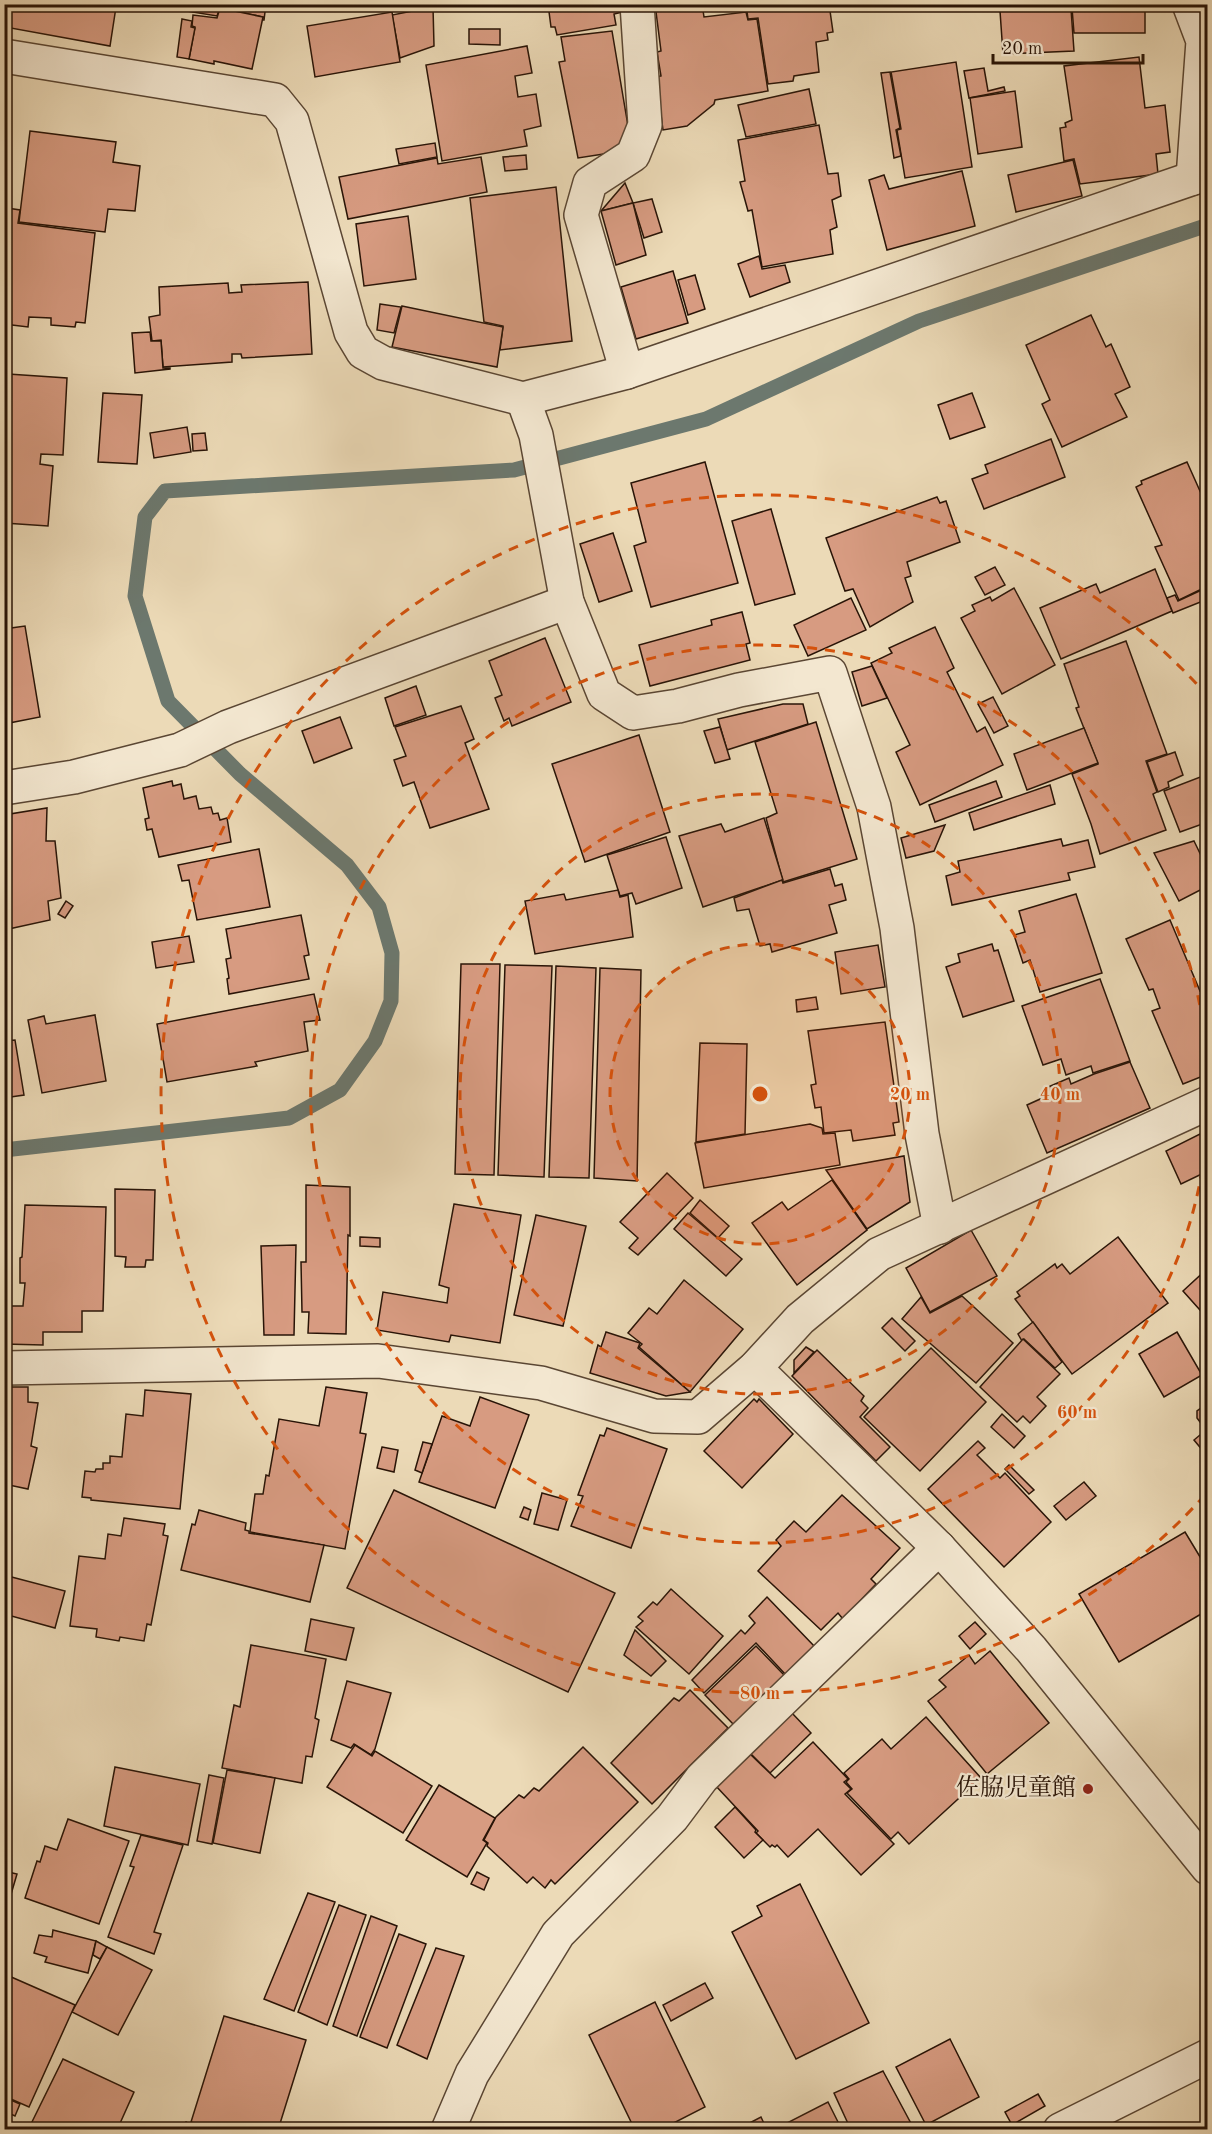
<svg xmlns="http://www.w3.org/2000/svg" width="1212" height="2134" font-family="'Old Standard TT','Noto Serif JP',serif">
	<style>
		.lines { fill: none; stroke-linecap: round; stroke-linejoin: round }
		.stream { stroke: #6c786e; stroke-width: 15 }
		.building { fill: #d79b81; stroke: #291407; stroke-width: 1.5 }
		.minor-casing { stroke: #5a4633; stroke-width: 36 }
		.minor { stroke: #f3e7d0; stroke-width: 33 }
		.ring { fill: none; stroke: #d5520c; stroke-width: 3; stroke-dasharray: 10 8 }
		.poi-dot { fill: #8f2418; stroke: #f3e7d0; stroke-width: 2 }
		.labels { text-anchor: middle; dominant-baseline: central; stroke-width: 4.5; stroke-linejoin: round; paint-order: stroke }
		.poi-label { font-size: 24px; fill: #291407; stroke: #f3e7d0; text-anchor: end }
		.centre { fill: #d5520c; stroke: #f3e7d0; stroke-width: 3 }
		.ring-label { font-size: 18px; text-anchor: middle; font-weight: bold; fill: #d5520c; stroke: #f3e7d0; stroke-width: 4.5; stroke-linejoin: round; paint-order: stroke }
	</style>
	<rect width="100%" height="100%" fill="#ecdab7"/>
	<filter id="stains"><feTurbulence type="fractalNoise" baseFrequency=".00333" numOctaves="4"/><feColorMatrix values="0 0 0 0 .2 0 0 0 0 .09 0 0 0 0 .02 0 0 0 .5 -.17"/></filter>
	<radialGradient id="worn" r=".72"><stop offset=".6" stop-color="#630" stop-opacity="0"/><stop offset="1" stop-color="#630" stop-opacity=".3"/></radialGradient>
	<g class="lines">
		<path class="stream" d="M4,1150L289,1118L340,1090L375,1041L391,1001L392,953L379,907L347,865L240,774L168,701L135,596L145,517L165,491L514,470L706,419L919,321L1208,225"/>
	</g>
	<g class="building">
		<path d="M9,4H114L116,7L110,46L5,27Z"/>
		<path d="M187,4H266L264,20H262L263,17L220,8L217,16L186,11Z"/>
		<path d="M548,4H622L623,12L614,14L616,25L557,35L555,27H551Z"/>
		<path d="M655,4H702L704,17L746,12L748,20L757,19L768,91L715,100L714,104L687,126L663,130L656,77L661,76L657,52L661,51Z"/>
		<path d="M746,4H829L833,32L827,33L828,40L816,42L819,72L794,76L793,81L768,84L758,18L748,19Z"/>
		<path d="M1010,4H1050V6L1010,7Z"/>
		<path d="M1059,4H1145V33H1074L1072,8L1059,7Z"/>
		<path d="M433,7L434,46L400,58L392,15Z"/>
		<path d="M220,8L263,17L252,69L214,61V64L189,59L195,27L192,26L193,15L217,18Z"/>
		<path d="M1071,9L1074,51L1003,54L1000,11Z"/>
		<path d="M392,12L400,62L315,77L307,26Z"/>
		<path d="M182,19L192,21L191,27L195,28L189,59L177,57Z"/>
		<path d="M469,29H500V45L469,44Z"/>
		<path d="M612,31L628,126L625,139L610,153L578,158L559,62L565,61L561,37Z"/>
		<path d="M527,46L532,73L515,76L518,97L536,94L541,126L524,130L527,146L442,161L426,65Z"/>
		<path d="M1139,57L1145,108L1165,105L1170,152L1156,154L1158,174L1080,184L1074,159L1064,161L1060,128L1066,127L1065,123L1072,120L1064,66Z"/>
		<path d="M956,62L972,167L905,178L897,130L901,129L891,72Z"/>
		<path d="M984,68L988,91L1004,87L1005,91L969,98L964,71Z"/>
		<path d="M890,72L900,128L896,130L901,156L894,158L881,73Z"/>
		<path d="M809,89L816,124L746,137L738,105Z"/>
		<path d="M1015,91L1022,147L978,154L970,98Z"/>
		<path d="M819,125L828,174L838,173L841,196L832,200L837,227L830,230L833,254L762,267L752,210L748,211L740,182L745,181L738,140Z"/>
		<path d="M30,131L116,142L113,162L140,166L135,211L108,209L105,232L19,222Z"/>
		<path d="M435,143L437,157L399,164L396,149Z"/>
		<path d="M526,155L527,169L505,171L503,157Z"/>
		<path d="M481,157L487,192L348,219L339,177L437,158L438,164Z"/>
		<path d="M1073,160L1082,196L1016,212L1008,175Z"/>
		<path d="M962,171L975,226L887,250L869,180L884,175L889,189Z"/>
		<path d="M625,183L633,203L601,211Z"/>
		<path d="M556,187L572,341L500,350L503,326L484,322L470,198Z"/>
		<path d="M652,199L662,232L644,238L633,203Z"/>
		<path d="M633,203L646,255L616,265L601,211Z"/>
		<path d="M7,208L20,210L18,223L95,233L85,323L76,322L75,327L51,325V318L29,317L28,327L4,324V232Z"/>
		<path d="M408,216L416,279L364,286L356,224Z"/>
		<path d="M759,256L762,269L785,265L790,282L750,297L738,264Z"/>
		<path d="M673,271L688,323L636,339L621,287Z"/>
		<path d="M695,275L705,309L688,315L678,280Z"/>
		<path d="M308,282L312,354L242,358L241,354H232V362L163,367L161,340L152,341L149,317L160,315L159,287L228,283L229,293L242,292L241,285Z"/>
		<path d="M380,304L401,307L394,333L377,330Z"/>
		<path d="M402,306L503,327L497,367L392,347Z"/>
		<path d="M1091,315L1106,347L1111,344L1130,387L1115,394L1127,417L1062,447L1042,404L1050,400L1026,345Z"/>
		<path d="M150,332L151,341H161L163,368H170V369L135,373L132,333Z"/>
		<path d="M8,374L67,378L63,455L41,454L40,464L53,466L48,526L4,523V381H8Z"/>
		<path d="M103,393L142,395L137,464L98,462Z"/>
		<path d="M972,393L985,427L950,439L938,405Z"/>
		<path d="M187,427L191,452L154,458L150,433Z"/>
		<path d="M205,433L207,450L193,451L192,434Z"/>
		<path d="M1051,439L1065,477L984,509L972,479L988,473L985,465Z"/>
		<path d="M705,462L738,583L651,607L634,546L646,542L631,483Z"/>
		<path d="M1187,462L1208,509V586L1179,600L1155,547L1162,545L1136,487L1142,484L1141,481Z"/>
		<path d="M937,497L940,503L946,501L960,542L907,562L911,576L905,578L913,602L870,627L853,589L845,591L826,538Z"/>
		<path d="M771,509L795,594L755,605L732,521Z"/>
		<path d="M613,533L632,591L599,602L580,544Z"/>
		<path d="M995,567L1005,585L985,595L975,577Z"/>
		<path d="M1155,569L1172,611L1061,659L1040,608L1096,584L1100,593Z"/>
		<path d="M1208,587V599L1173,613L1167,598L1175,595L1178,601Z"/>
		<path d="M1014,588L1055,665L1002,694L961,618L975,611L972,605L990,597L992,601Z"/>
		<path d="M851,598L866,630L808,656L794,625Z"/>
		<path d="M742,612L750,643L746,644L750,660L650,686L639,645L712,625L711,620Z"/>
		<path d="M25,626L40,717L4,724V629Z"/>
		<path d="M935,627L954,668L947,672L977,732L985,727L1003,765L920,805L896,752L910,745L871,663L892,653L889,648Z"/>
		<path d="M545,638L571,702L512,726L509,718L504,721L495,698L502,695L489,661Z"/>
		<path d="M1126,641L1167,754L1146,761L1157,792L1153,794L1166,830L1100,854L1091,824L1072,774L1098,764L1076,708L1079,707L1064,664Z"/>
		<path d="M872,666L887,698L862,706L852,672Z"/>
		<path d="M416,686L426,715L394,726L385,698Z"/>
		<path d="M993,697L1008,726L994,733L978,704Z"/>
		<path d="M783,704H803L808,724L727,750L718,719Z"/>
		<path d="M461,706L474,739L465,743L489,809L430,828L414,782L403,786L394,760L406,756L395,727Z"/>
		<path d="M340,717L352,748L314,763L302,731Z"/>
		<path d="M816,722L857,859L783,882L766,818L777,813L755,742Z"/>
		<path d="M720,727L730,759L715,763L704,731Z"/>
		<path d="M1084,728L1098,763L1027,790L1014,754Z"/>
		<path d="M639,735L670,832L585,862L552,764Z"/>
		<path d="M1175,752L1183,775L1168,782L1169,787L1158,792L1147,762Z"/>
		<path d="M1208,774V822L1180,832L1164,791Z"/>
		<path d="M172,781L173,786L181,784L184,799L196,796L199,809L211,807L213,814L218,813L220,820L227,818L231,842L159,857L152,829L147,830L145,819L149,818L143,788Z"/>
		<path d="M996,781L1002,797L935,822L929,805Z"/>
		<path d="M1050,785L1055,804L974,830L969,813Z"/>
		<path d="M47,808L46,841H55L61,898L48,901L50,920L4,930V815Z"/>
		<path d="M764,818L783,880L703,907L679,836L721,824L725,832Z"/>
		<path d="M945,825L934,851L906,858L901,838Z"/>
		<path d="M666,837L682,888L636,904L632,893L620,896L607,855Z"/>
		<path d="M1061,839L1063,846L1088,840L1095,867L1068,873L1070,880L952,905L946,876L960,872L958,861Z"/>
		<path d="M1194,841L1208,870V886L1179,901L1154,853Z"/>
		<path d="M259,849L270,907L197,920L189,880L182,881L178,865Z"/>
		<path d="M830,869L835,886L842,884L846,900L829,905L837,933L772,952L770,944L760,946L749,909L737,911L734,898L782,880L783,883Z"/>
		<path d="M618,890L620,897L628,895L633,937L535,954L525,901L564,894L566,900Z"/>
		<path d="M1076,894L1102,973L1040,992L1030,960L1023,963L1014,935L1025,932L1019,911Z"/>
		<path d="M66,901L73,906L65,918L58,914Z"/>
		<path d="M301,915L309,955L304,956L309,979L229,994L227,979L229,978L226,959L231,958L226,929Z"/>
		<path d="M1170,920L1200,991L1206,989L1208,992V1074L1183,1084L1152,1011L1160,1008L1153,989L1149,990L1126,939Z"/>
		<path d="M189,936L194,962L156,968L152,942Z"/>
		<path d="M992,944L994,951L998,950L1014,1001L963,1017L946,967L960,962L958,954Z"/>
		<path d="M878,945L885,987L841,994L835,952Z"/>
		<path d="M461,964H500L494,1175L455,1174Z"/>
		<path d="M505,965L552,966L544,1177L498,1175Z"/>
		<path d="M556,966L596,968L589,1178L549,1177Z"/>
		<path d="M600,968L641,970L637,1181L594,1178Z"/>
		<path d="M1100,979L1130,1061L1093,1073L1091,1066L1066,1075L1061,1059L1043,1065L1022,1006Z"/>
		<path d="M314,994L320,1020L304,1022L308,1051L255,1062L257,1066L167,1082L157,1024Z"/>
		<path d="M816,997L818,1009L797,1012L796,1000Z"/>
		<path d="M95,1015L106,1081L42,1093L28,1020L44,1016L46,1024Z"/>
		<path d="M885,1022L899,1122L893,1123L895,1135L853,1141L851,1130L824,1133L821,1107L815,1108L811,1085L816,1084L808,1031Z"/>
		<path d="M15,1040L24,1095L4,1098V1041Z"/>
		<path d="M700,1043L747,1044L745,1134L696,1142Z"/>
		<path d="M1130,1062L1150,1108L1047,1153L1027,1105L1049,1095L1046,1088L1069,1078L1071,1084L1094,1074Z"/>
		<path d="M810,1124L822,1128L823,1134L835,1133L840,1165L704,1188L695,1143Z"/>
		<path d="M1200,1134L1208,1149V1171L1181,1184L1166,1151Z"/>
		<path d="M904,1156L910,1202L867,1229L826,1170Z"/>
		<path d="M667,1173L693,1198L638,1255L629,1248L638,1238L620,1222Z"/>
		<path d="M832,1180L867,1230L797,1285L752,1223L782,1202L788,1210Z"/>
		<path d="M306,1185L350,1187V1236L348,1235L346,1334L308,1333L309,1312H302L301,1262H306Z"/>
		<path d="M115,1189L155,1190L153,1260H146L145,1267H125L126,1257L115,1256Z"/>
		<path d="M700,1200L729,1226L718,1238L690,1213Z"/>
		<path d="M454,1204L521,1215L500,1343L451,1335L449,1342L377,1330L383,1292L447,1303L449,1288L439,1285Z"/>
		<path d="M25,1205L106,1207L103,1311H82V1332H43V1345L4,1344V1306H23L25,1283H20V1258L22,1257Z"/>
		<path d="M688,1213L742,1259L726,1276L674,1229Z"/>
		<path d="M536,1215L586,1226L563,1326L514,1315Z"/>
		<path d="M971,1230L997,1276L930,1312L906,1268Z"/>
		<path d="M360,1237L380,1238V1247L360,1246Z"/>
		<path d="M1118,1237L1168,1303L1072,1374L1015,1299L1020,1296L1017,1292L1055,1264L1057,1268L1062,1264L1070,1274Z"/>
		<path d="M296,1245L294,1335H264L261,1246Z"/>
		<path d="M1208,1268V1319L1183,1291Z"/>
		<path d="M684,1280L743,1329L690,1392L639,1347L642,1344L628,1333L649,1308L657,1314Z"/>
		<path d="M962,1296L1013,1343L976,1383L902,1319L921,1297L930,1313Z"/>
		<path d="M892,1318L915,1341L905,1351L882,1328Z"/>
		<path d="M1033,1322L1062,1362L1055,1368L1024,1339L1022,1341L1018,1334Z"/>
		<path d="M606,1332L640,1343L638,1348L690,1392L666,1396L590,1373L598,1345L601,1347Z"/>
		<path d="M1177,1332L1202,1375L1164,1397L1139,1354Z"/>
		<path d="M1023,1339L1060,1374L1037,1397L1046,1406L1030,1423L1023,1416L1017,1422L980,1387Z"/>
		<path d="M806,1347L814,1352L794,1373V1360Z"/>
		<path d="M931,1348L986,1402L920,1471L864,1417Z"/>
		<path d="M817,1350L864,1396L861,1401L868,1408L860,1417L890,1447L876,1461L792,1376Z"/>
		<path d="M4,1387H28V1402L38,1403L31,1446L37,1448L28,1489L4,1484Z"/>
		<path d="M326,1387L367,1393L360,1433L366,1434L345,1549L250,1532L255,1494H263L266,1475L269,1476L279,1419L319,1426Z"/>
		<path d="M145,1390L191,1394L180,1509L91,1500V1498L82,1497L85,1471L95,1472L96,1469H103V1463H110V1456L122,1457L126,1414L143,1416Z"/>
		<path d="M480,1397L529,1415L495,1508L419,1482L442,1416L470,1426Z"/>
		<path d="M754,1399L757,1402L759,1399L793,1434L742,1488L704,1451Z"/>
		<path d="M1208,1403V1457L1194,1440L1206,1430L1197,1418V1411Z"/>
		<path d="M1002,1414L1025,1436L1014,1448L991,1427Z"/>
		<path d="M607,1428L667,1449L631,1548L571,1526L583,1496L578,1495L600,1435L604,1436Z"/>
		<path d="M978,1441L985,1448L977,1455L1000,1478L1005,1473L1051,1522L1004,1567L928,1489Z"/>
		<path d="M423,1442L432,1444L422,1473L415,1470Z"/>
		<path d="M382,1447L398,1450L394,1472L377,1468Z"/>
		<path d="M1009,1465L1034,1490L1029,1494L1005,1469Z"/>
		<path d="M1084,1482L1096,1496L1066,1520L1054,1506Z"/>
		<path d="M394,1490L615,1593L568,1692L347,1588Z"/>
		<path d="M542,1493L567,1500L558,1530L534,1524Z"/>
		<path d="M842,1495L900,1548L871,1579L876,1584L843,1619L838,1613L821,1630L758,1571L781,1546L776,1540L794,1521L806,1532Z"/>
		<path d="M524,1507L531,1510L528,1520L520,1517Z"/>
		<path d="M199,1510L246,1523L245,1530L249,1531V1533L324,1545L310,1602L181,1570L192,1524L195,1525Z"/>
		<path d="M124,1518L165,1524L163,1535L168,1536L151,1625L147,1624L144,1641L120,1637L119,1641L96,1637L97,1629L70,1626L79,1556L105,1559L108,1534L121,1536Z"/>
		<path d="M1185,1532L1208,1570V1610L1119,1662L1079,1594Z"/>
		<path d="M4,1575L65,1591L55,1628L4,1614Z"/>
		<path d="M671,1589L723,1636L689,1674L636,1627L643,1621L638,1617L653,1602L657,1605Z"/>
		<path d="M767,1597L815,1647L786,1675L756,1643L704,1693L692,1680L741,1630L745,1634L755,1623L749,1616Z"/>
		<path d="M311,1619L354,1628L346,1660L305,1651Z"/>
		<path d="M975,1622L986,1634L970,1649L959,1636Z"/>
		<path d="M635,1630L666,1661L651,1676L624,1655Z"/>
		<path d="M251,1645L326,1659L315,1718L319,1720L312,1757L306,1756L302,1783L222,1768L234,1705L240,1707Z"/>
		<path d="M756,1646L785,1676L734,1725L705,1695Z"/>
		<path d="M990,1651L1049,1723L987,1774L928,1701L946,1687L939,1680L969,1655L975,1664Z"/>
		<path d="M347,1681L391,1693L375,1749L371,1755L354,1744L351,1748L331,1740Z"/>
		<path d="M690,1690L728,1728L652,1804L611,1763L674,1698L679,1701Z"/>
		<path d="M791,1712L811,1733L770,1773L750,1753Z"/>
		<path d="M926,1717L981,1778L909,1844L898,1832L891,1839L847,1793L852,1789L846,1782L849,1779L844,1773L882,1739L891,1749Z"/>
		<path d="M813,1742L848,1779L844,1782L851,1789L845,1794L894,1844L861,1875L818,1829L788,1857L777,1845L775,1847L772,1845L770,1847L756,1833L758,1831L715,1785L749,1753L775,1778Z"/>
		<path d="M355,1745L372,1756L375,1751L432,1786L403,1833L327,1787Z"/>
		<path d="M583,1747L638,1802L555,1884L551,1880L545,1888L533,1877L527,1883L487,1846L488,1843L484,1840L496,1817L519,1795L524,1798L534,1788L539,1791Z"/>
		<path d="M115,1767L200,1784L188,1845L104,1826Z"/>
		<path d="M227,1770L275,1778L260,1853L213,1843Z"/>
		<path d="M209,1775L224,1778L212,1844L197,1841Z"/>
		<path d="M439,1785L495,1818L483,1840L487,1843L467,1877L406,1840Z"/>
		<path d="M735,1807L756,1830L755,1832L763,1840L744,1858L715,1827Z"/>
		<path d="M68,1819L129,1841L99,1924L25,1898L37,1861L40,1862L45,1846L57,1850Z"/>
		<path d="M141,1835L183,1845L154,1932L161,1934L154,1954L108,1937L134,1867L130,1866Z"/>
		<path d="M4,1871L17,1874L4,1918Z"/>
		<path d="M477,1872L489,1878L484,1890L471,1884Z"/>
		<path d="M800,1884L869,2023L796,2059L732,1932L762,1916L757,1906Z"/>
		<path d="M308,1893L335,1902L294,2011L264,1999Z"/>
		<path d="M339,1905L366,1915L327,2025L298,2012Z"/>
		<path d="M371,1916L397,1926L357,2036L333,2026Z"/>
		<path d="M53,1930L96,1941L88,1973L45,1962L47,1957L34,1953L39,1935L52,1937Z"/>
		<path d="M399,1934L426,1944L387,2048L360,2037Z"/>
		<path d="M96,1941L107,1947L100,1959L93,1955Z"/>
		<path d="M107,1947L152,1970L118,2035L72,2012Z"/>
		<path d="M436,1948L464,1956L427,2059L397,2045Z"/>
		<path d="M9,1976L75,2005L29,2107L4,2096V1985Z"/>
		<path d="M705,1983L713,1998L671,2021L663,2005Z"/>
		<path d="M655,2002L705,2107L660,2130H635L589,2035Z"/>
		<path d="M224,2016L306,2040L278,2130H216L191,2122Z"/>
		<path d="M950,2039L979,2097L926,2125L896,2067Z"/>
		<path d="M63,2059L134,2092L117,2130H28Z"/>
		<path d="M883,2071L914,2129L851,2130L834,2093Z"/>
		<path d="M1038,2094L1045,2106L1012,2125L1005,2112Z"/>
		<path d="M4,2097L20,2104L15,2116L4,2111Z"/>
		<path d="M828,2102L842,2130H780L779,2127Z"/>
		<path d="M761,2117L767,2130H736Z"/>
		<path d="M186,2122L197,2129V2130H181Z"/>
	</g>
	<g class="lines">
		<defs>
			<g id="minor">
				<path d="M1189,4L1203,41L1193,178"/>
				<path d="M4,56L275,100L292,121L351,332L363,352L383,363L523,399L627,372L1208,173"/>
				<path d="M627,372L581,215L590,183L633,155L645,125L637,4"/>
				<path d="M523,399L536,435L567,602L604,694L633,713L678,706L739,690L830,673L874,807L897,928L922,1134L940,1227"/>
				<path d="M4,788L74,777L180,750L228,727L567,602"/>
				<path d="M4,1368L378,1361L541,1383L654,1416L698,1417L755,1368L800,1319L879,1254L1208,1103"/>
				<path d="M755,1368L939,1548L1031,1649L1208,1868"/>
				<path d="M448,2130L472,2074L558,1934L672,1818L702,1778L939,1548"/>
				<path d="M1060,2130L1208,2056"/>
			</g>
		</defs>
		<use href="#minor" class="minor-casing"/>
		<use href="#minor" class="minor"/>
	</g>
	<circle cx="760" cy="1094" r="150" fill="#d5520c" fill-opacity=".12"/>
	<g class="ring">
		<circle cx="760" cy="1094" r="150"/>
		<circle cx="760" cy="1094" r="300"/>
		<path d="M1207 1133A449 449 0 1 1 1207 1055"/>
		<path d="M1205 1495A599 599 0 1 1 1205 693"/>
	</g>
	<circle class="poi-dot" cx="1088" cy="1789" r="6"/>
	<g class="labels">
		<g class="poi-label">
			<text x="1076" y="1789">佐脇児童館</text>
		</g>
	</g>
	<circle cx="760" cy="1094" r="9" class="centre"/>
	<g class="ring-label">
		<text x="910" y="1100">20 m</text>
		<text x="1060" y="1100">40 m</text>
		<text x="1077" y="1418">60 m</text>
		<text x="760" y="1699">80 m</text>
	</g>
	<rect width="1212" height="2134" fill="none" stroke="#ecdab7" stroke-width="24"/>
	<rect x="6" y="6" width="1200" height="2122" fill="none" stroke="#291407" stroke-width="3"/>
	<rect x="12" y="12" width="1188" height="2110" fill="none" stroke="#291407" stroke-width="1.5"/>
	<path d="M993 54v9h150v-9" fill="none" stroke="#291407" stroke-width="3"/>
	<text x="1002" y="54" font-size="18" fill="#291407" stroke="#f3e7d0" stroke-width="4.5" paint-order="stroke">20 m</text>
	<rect width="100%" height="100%" filter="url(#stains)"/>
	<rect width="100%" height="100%" fill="url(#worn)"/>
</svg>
